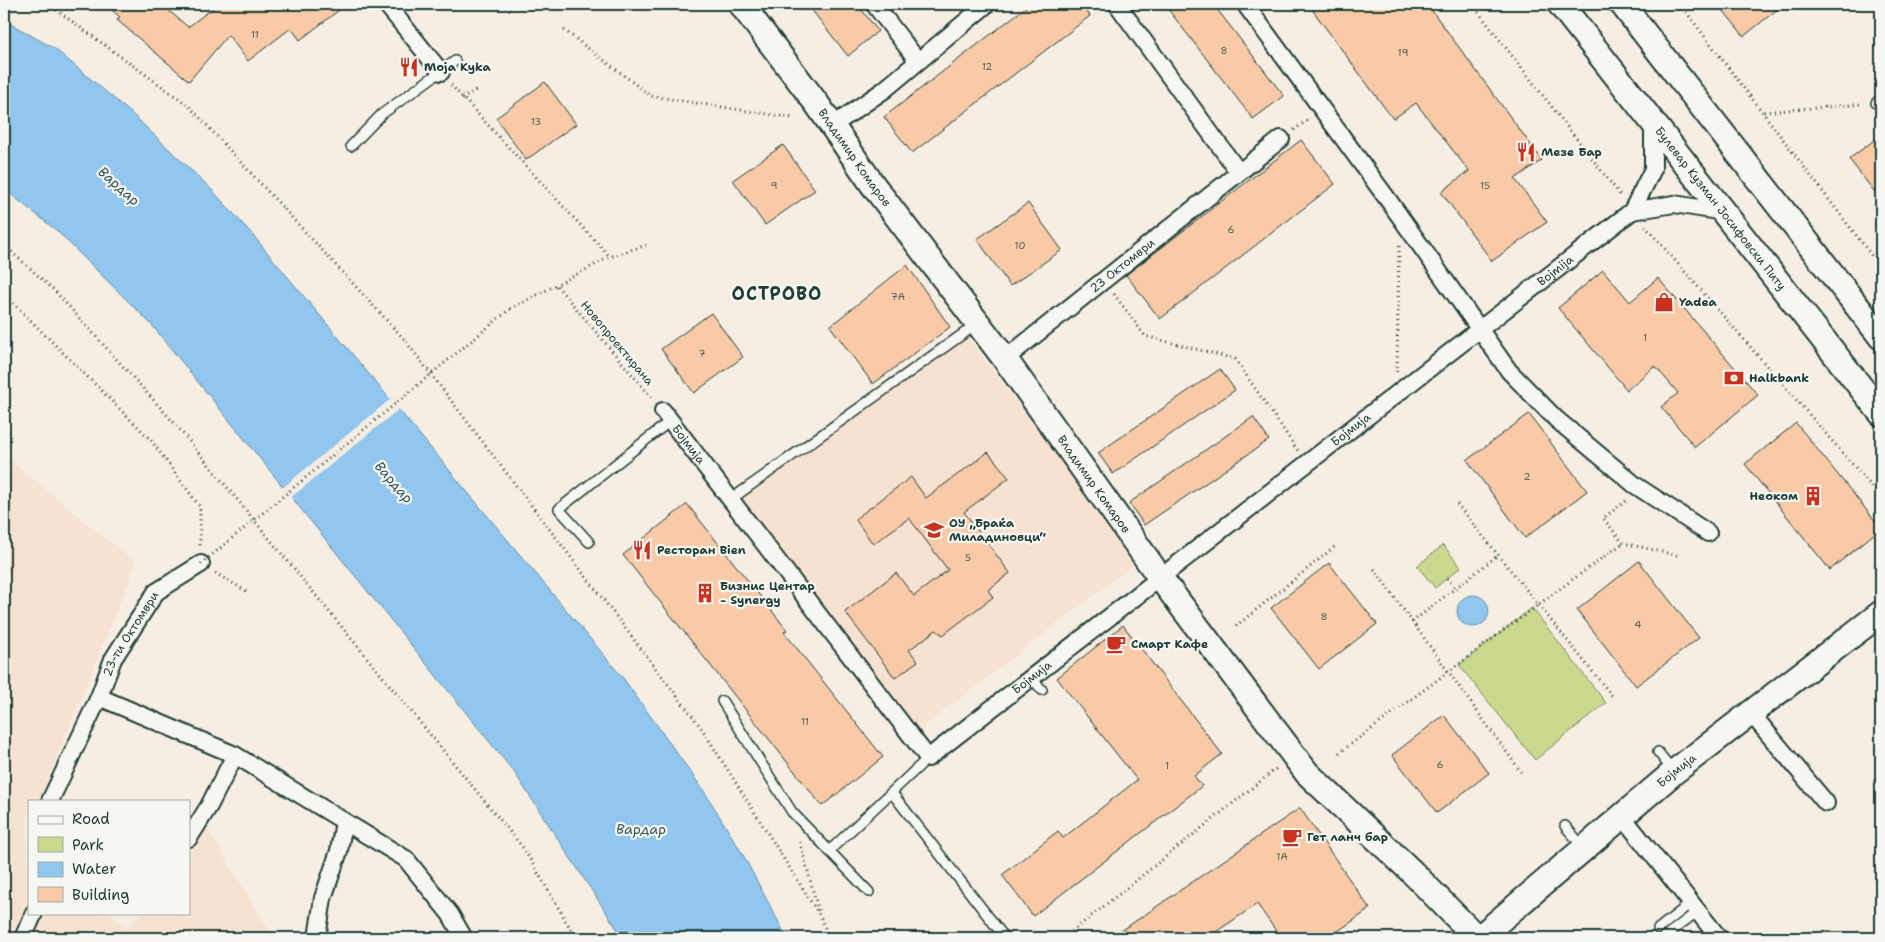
<svg xmlns="http://www.w3.org/2000/svg" width="1885" height="942" font-family="'Shantell Sans',sans-serif">
	<style>
		.built { fill: #f7e2d1 }
		.green { fill: #cad98d; stroke: #748b60 }
		.water { fill: #91c6ef; stroke: #638fa4 }
		.pier { fill: #f6ede3 }
		.building { fill: #f8caa7; stroke: #1f3d34 }
		.lines { fill: none; stroke-linecap: round; stroke-linejoin: round }
		.lane-casing { stroke: #1f3d34; stroke-width: 12 }
		.street-casing { stroke: #1f3d34; stroke-width: 20 }
		.secondary-casing { stroke: #1f3d34; stroke-width: 28 }
		.path { stroke: #1f3d34; stroke-width: 3; stroke-dasharray: 1 4; stroke-linecap: butt }
		.lane { stroke: #f6f6f2; stroke-width: 9 }
		.street { stroke: #f6f6f2; stroke-width: 16 }
		.secondary { stroke: #f6f6f2; stroke-width: 24 }
		.path-bridge { stroke: #1f3d34; stroke-width: 3; stroke-dasharray: 1 4; stroke-linecap: butt }
		.labels { text-anchor: middle; dominant-baseline: central; stroke-width: 4.5; stroke-linejoin: round; paint-order: stroke }
		.number-label { font-size: 10px; fill: #556051 }
		.poi-label { font-size: 12px; font-weight: bold; fill: #1f3d34; stroke: #f6f6f2; text-anchor: start }
		.street-label { font-size: 12px; fill: #1f3d34; stroke: #f6f6f2 }
		.water-label { font-size: 14px; font-style: italic; fill: #365859; stroke: #f6f6f2 }
		.district-label { font-size: 18px; font-weight: bold; letter-spacing: 1px; fill: #1f3d34; stroke: #f6f6f2 }
	</style>
	<rect width="100%" height="100%" fill="#f6ede3"/>
	<filter id="ink" filterUnits="userSpaceOnUse"><feTurbulence type="fractalNoise" baseFrequency=".02" numOctaves="2"/><feDisplacementMap in="SourceGraphic" scale="10" xChannelSelector="R" yChannelSelector="G"/><feConvolveMatrix kernelMatrix="1 2 1 2 8 2 1 2 1" color-interpolation-filters="sRGB"/></filter>
	<g filter="url(#ink)">
		<g class="built">
			<path d="M964,333L1138,561L911,736L730,500Z"/>
			<path d="M4,456L136,563L39,801H29L27,832L29,913L14,938H4Z"/>
			<path d="M207,828L274,938H29L41,913H109L127,929L141,913H189V853Z"/>
		</g>
		<g class="green">
			<path d="M1443,545L1461,567L1435,588L1417,566Z"/>
			<path d="M1532,608L1606,703L1535,760L1459,665Z"/>
		</g>
		<g class="water">
			<path d="M4,20L55,49L131,113L213,191L251,233L623,678L704,791L742,853L787,938H623L514,772L151,324L56,230L4,189Z"/>
			<circle cx="1473" cy="611" r="16"/>
		</g>
		<path class="pier" d="M392,398L400,408L289,499L281,489Z"/>
		<g class="building">
			<path d="M105,4H161L188,27L218,4H347L300,40L291,28L248,61L228,35L189,81L117,20L120,17Z"/>
			<path d="M807,4H857L878,31L848,56Z"/>
			<path d="M1030,4H1081L1090,16L912,153L884,117Z"/>
			<path d="M1164,4H1213L1284,96L1253,119Z"/>
			<path d="M1308,4H1427L1542,160L1515,179L1547,222L1492,261L1441,192L1469,171L1416,103L1393,119Z"/>
			<path d="M1718,4H1784L1744,36Z"/>
			<path d="M545,82L576,124L526,160L496,118Z"/>
			<path d="M1881,135V200L1849,159Z"/>
			<path d="M1301,140L1335,184L1160,319L1126,275Z"/>
			<path d="M783,145L815,190L765,225L733,180Z"/>
			<path d="M1028,203L1062,250L1010,286L977,239Z"/>
			<path d="M907,265L950,327L873,384L830,326Z"/>
			<path d="M1603,270L1630,302L1658,278L1758,395L1695,447L1661,407L1678,393L1655,366L1627,390L1558,308Z"/>
			<path d="M711,313L743,357L694,393L661,349Z"/>
			<path d="M1220,369L1235,390L1113,474L1098,453Z"/>
			<path d="M1529,414L1587,491L1525,538L1467,460Z"/>
			<path d="M1253,417L1269,440L1144,525L1129,503Z"/>
			<path d="M1796,423L1881,528L1830,570L1745,464Z"/>
			<path d="M988,452L1009,478L964,512L1010,573L988,590L993,597L943,635L936,630L909,650L918,661L895,678L845,612L896,573L914,596L948,570L909,518L873,544L855,519L911,477L926,498Z"/>
			<path d="M687,504L787,630L784,632L883,757L822,806L623,555Z"/>
			<path d="M1639,561L1699,638L1636,686L1577,610Z"/>
			<path d="M1329,563L1377,624L1319,669L1271,608Z"/>
			<path d="M1123,625L1222,754L1194,776L1202,786L1033,916L1002,875L1058,831L1063,838L1137,780L1057,678Z"/>
			<path d="M1444,715L1489,773L1437,813L1392,755Z"/>
			<path d="M1300,808L1370,909L1328,938H1281L1257,904L1207,938H1111Z"/>
		</g>
		<g class="lines">
			<defs>
				<g id="lane">
					<path d="M1876,103L1881,98"/>
					<path d="M351,146L382,114L455,61"/>
					<path d="M730,500L977,324"/>
					<path d="M589,542L559,509L670,421"/>
					<path d="M1031,677L1042,690"/>
					<path d="M722,701L792,812L869,892"/>
					<path d="M1658,752L1674,772"/>
					<path d="M892,793L1005,938"/>
					<path d="M1565,826L1584,848"/>
					<path d="M829,851L928,758"/>
					<path d="M1658,929L1691,903"/>
					<path d="M1664,937L1698,911"/>
				</g>
				<g id="street">
					<path d="M386,4L441,72"/>
					<path d="M874,4L918,61"/>
					<path d="M1117,4L1238,171"/>
					<path d="M1245,4L1389,201L1509,371L1556,419L1635,485L1708,533"/>
					<path d="M832,126L884,90L987,4"/>
					<path d="M1632,211L1674,204L1724,212"/>
					<path id="s1" d="M1005,359L1281,139"/>
					<path id="s2" d="M663,411L928,758L1632,211L1653,169V122"/>
					<path d="M99,697L235,755L406,859L450,914L464,938"/>
					<path d="M1750,712L1826,803"/>
					<path id="s3" d="M50,801L99,697L113,659L156,592L201,564"/>
					<path d="M1622,816L1719,938"/>
					<path d="M189,838L209,806L235,755"/>
					<path d="M23,938L34,913"/>
					<path d="M317,938L323,898L339,851L344,821"/>
				</g>
				<g id="secondary">
					<path id="s4" d="M741,4L817,104L873,185L1005,359L1159,576L1307,773L1412,872L1477,938"/>
					<path id="s5" d="M1560,4L1881,413"/>
					<path d="M1622,4L1881,337"/>
					<path id="s6" d="M1479,938L1674,772L1881,613"/>
				</g>
			</defs>
			<use href="#lane" class="lane-casing"/>
			<use href="#street" class="street-casing"/>
			<use href="#secondary" class="secondary-casing"/>
			<g class="path">
				<path d="M48,4L189,106L404,339L700,726L820,916L829,938"/>
				<path d="M1472,4L1621,196"/>
				<path d="M1680,4L1881,268"/>
				<path d="M564,30L651,96L793,118"/>
				<path d="M451,85L610,257"/>
				<path d="M462,99L476,90"/>
				<path d="M1764,112L1863,104"/>
				<path d="M1294,130L1309,119"/>
				<path d="M1645,226L1881,497"/>
				<path d="M4,245L54,290L176,425L524,849L576,938"/>
				<path d="M557,286L652,398"/>
				<path d="M1114,294L1145,336L1235,359L1298,451"/>
				<path d="M4,298L13,303L150,439L200,507V547"/>
				<path d="M510,309L610,257L646,245"/>
				<path d="M1397,372L1399,246"/>
				<path d="M1626,501L1603,518L1623,543L1680,556"/>
				<path d="M1457,504L1613,697"/>
				<path d="M1374,569L1521,772"/>
				<path d="M215,573L246,591"/>
				<path d="M1447,578L1455,588"/>
				<path d="M1412,622L1498,555"/>
				<path d="M1236,626L1337,545"/>
				<path d="M1339,753C1434,683 1527,612 1623,543"/>
				<path d="M800,842L819,913"/>
				<path d="M1064,938L1277,768"/>
			</g>
			<use href="#lane" class="lane"/>
			<use href="#street" class="street"/>
			<use href="#secondary" class="secondary"/>
			<path class="path-bridge" d="M201,564L510,309"/>
		</g>
	</g>
	<defs>
		<symbol id="restaurant-bare" viewBox="-9 -9 18 18"><path d="M-5-6h1v4h1v-4h1v4h1v-4h1v5L-1.5 .5V6h-2V.5L-5-1ZM5-6V6H3V1.5H1.5Q1.5-4 5-6Z" fill="#c8321e" stroke="#f6f6f2" stroke-width="2.5" paint-order="stroke"/></symbol>
		<symbol id="shop-bare" viewBox="-9 -9 18 18"><path d="M-5-2.5h2.3a2.7 3.5 0 0 1 5.4 0H5L5.5 6h-11ZM-1.5-2.5h3a1.5 2.3 0 0 0-3 0Z" fill="#c8321e" stroke="#f6f6f2" stroke-width="2.5" paint-order="stroke"/></symbol>
		<symbol id="bank-bare" viewBox="-9 -9 18 18"><path d="M-6-4H6V4H-6ZM0-2.3a2.3 2.3 0 1 0 0 4.6a2.3 2.3 0 1 0 0-4.6Z" fill="#c8321e" stroke="#f6f6f2" stroke-width="2.5" paint-order="stroke"/></symbol>
		<symbol id="building-bare" viewBox="-9 -9 18 18"><path d="M-4-6H4V6H1V3H-1V6H-4ZM-2.5-4.3h1.7v1.8h-1.7ZM.8-4.3h1.7v1.8H.8ZM-2.5-1h1.7V.8h-1.7ZM.8-1h1.7V.8H.8Z" fill="#c8321e" stroke="#f6f6f2" stroke-width="2.5" paint-order="stroke"/></symbol>
		<symbol id="school-bare" viewBox="-9 -9 18 18"><path d="M0-5L7-2L0 1L-7-2ZM-4 1L0 2.5L4 1V4Q0 6-4 4Z" fill="#c8321e" stroke="#f6f6f2" stroke-width="2.5" paint-order="stroke"/></symbol>
		<symbol id="cafe-bare" viewBox="-9 -9 18 18"><path d="M-5.5-4.5H6V0H3Q3 3.5 0 3.5H-2.5Q-5.5 3.5-5.5 0ZM3-3.2v2h1.7v-2ZM-6 4.5H4V6H-6Z" fill="#c8321e" stroke="#f6f6f2" stroke-width="2.5" paint-order="stroke"/></symbol>
	</defs>
	<g fill-rule="evenodd">
		<use href="#restaurant-bare" x="395" y="53" width="28" height="28"/>
		<use href="#restaurant-bare" x="1512" y="138" width="28" height="28"/>
		<use href="#shop-bare" x="1650" y="288" width="28" height="28"/>
		<use href="#bank-bare" x="1720" y="364" width="28" height="28"/>
		<use href="#building-bare" x="1799" y="482" width="28" height="28"/>
		<use href="#school-bare" x="920" y="516" width="28" height="28"/>
		<use href="#restaurant-bare" x="628" y="536" width="28" height="28"/>
		<use href="#building-bare" x="691" y="579" width="28" height="28"/>
		<use href="#cafe-bare" x="1102" y="630" width="28" height="28"/>
		<use href="#cafe-bare" x="1278" y="823" width="28" height="28"/>
	</g>
	<g class="labels">
		<g class="number-label">
			<text x="255" y="34">11</text>
			<text x="1224" y="50">8</text>
			<text x="1403" y="52">19</text>
			<text x="987" y="66">12</text>
			<text x="536" y="121">13</text>
			<text x="774" y="185">9</text>
			<text x="1485" y="185">15</text>
			<text x="1231" y="229">6</text>
			<text x="1020" y="245">10</text>
			<text x="898" y="296">7А</text>
			<text x="1645" y="337">1</text>
			<text x="702" y="353">7</text>
			<text x="1527" y="476">2</text>
			<text x="968" y="557">5</text>
			<text x="1324" y="616">8</text>
			<text x="1638" y="624">4</text>
			<text x="805" y="721">11</text>
			<text x="1440" y="764">6</text>
			<text x="1167" y="765">1</text>
			<text x="1282" y="856">1А</text>
		</g>
		<g class="poi-label">
			<text x="424" y="67">Moja Kyka</text>
			<text x="1541" y="152">Мезе Бар</text>
			<text x="1679" y="302">Yadea</text>
			<text x="1749" y="378">Halkbank</text>
			<text x="1798" y="496" text-anchor="end">Неоком</text>
			<text x="949" y="523">ОУ „Браќа<tspan x="949" dy="14">Миладиновци“</tspan></text>
			<text x="657" y="550">Ресторан Bien</text>
			<text x="720" y="586">Бизнис Центар<tspan x="720" dy="14">- Synergy</tspan></text>
			<text x="1131" y="644">Смарт Кафе</text>
			<text x="1307" y="837">Гет ланч бар</text>
		</g>
		<g class="street-label">
			<text stroke="none"><textPath href="#s4" startOffset="191">Владимир Комаров</textPath></text>
			<text stroke="none"><textPath href="#s5" startOffset="260">Булевар Кузман Јосифовски Питу</textPath></text>
			<text stroke="none"><textPath href="#s1" startOffset="150">23 Октомври</textPath></text>
			<text stroke="none"><textPath href="#s2" startOffset="1231">Bojmija</textPath></text>
			<text transform="translate(617 343) rotate(50)">Новопроектирана</text>
			<text stroke="none"><textPath href="#s2" startOffset="972">Бојмија</textPath></text>
			<text stroke="none"><textPath href="#s2" startOffset="42">Бојмија</textPath></text>
			<text stroke="none"><textPath href="#s4" startOffset="596">Владимир Комаров</textPath></text>
			<text stroke="none"><textPath href="#s3" startOffset="186">23-ти Октомври</textPath></text>
			<text stroke="none"><textPath href="#s2" startOffset="568">Бојмија</textPath></text>
			<text stroke="none"><textPath href="#s6" startOffset="259">Бојмија</textPath></text>
		</g>
		<g class="water-label">
			<text transform="translate(119 186) rotate(42)">Вардар</text>
			<text transform="translate(394 482) rotate(49)">Вардар</text>
			<text x="641" y="829">Вардар</text>
		</g>
		<g class="district-label">
			<text x="777" y="294">ОСТРОВО</text>
		</g>
	</g>
	<rect width="1885" height="942" fill="none" stroke="#f6f6f2" stroke-width="20"/>
	<rect x="10" y="10" width="1865" height="922" fill="none" stroke="#1f3d34" stroke-width="2" filter="url(#ink)"/>
	<rect x="28" y="800" width="162" height="115" fill="#f6f6f2" stroke="#a0aca6"/>
	<rect x="38" y="816" width="25" height="8" fill="#f6f6f2" stroke="#a0aca6"/>
	<text x="72" y="824" font-size="15" fill="#1f3d34">Road</text>
	<rect x="38" y="837" width="25" height="15" fill="#cad98d" stroke="#a0aca6"/>
	<text x="72" y="850" font-size="15" fill="#1f3d34">Park</text>
	<rect x="38" y="862" width="25" height="15" fill="#91c6ef" stroke="#a0aca6"/>
	<text x="72" y="874" font-size="15" fill="#1f3d34">Water</text>
	<rect x="38" y="887" width="25" height="15" fill="#f8caa7" stroke="#a0aca6"/>
	<text x="72" y="900" font-size="15" fill="#1f3d34">Building</text>
</svg>
